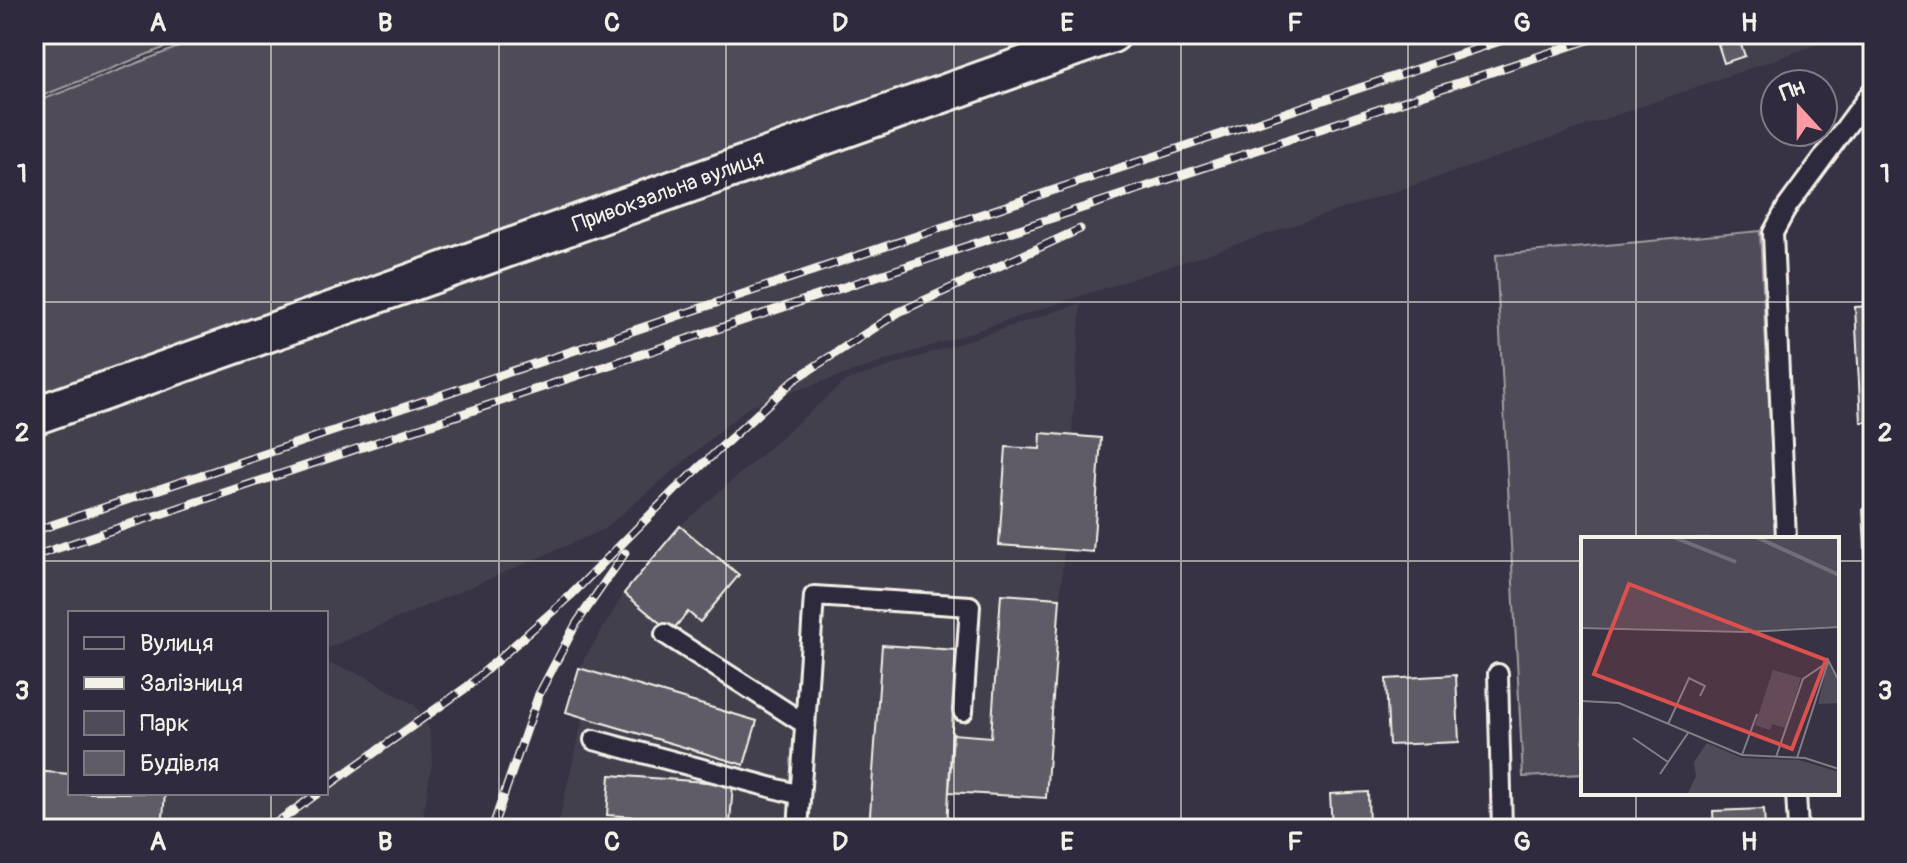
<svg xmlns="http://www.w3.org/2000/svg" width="1907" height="863" font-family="Pangolin,sans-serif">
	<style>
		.built { fill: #433f4e }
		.green { fill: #504b59; stroke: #a29ea0; stroke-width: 2 }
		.building { fill: #5f5c67; stroke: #f4f1e8; stroke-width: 2 }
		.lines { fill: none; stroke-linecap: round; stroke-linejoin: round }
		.lane-casing { stroke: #f4f1e8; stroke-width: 24 }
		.street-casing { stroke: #f4f1e8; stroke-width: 42 }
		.lane { stroke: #2f2a3d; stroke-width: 18 }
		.street { stroke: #2f2a3d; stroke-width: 36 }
		.rail-casing { stroke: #f4f1e8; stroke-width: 9 }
		.rail { stroke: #2f2a3d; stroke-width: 6; stroke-dasharray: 18; stroke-linecap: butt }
		.grid { fill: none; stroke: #f4f1e8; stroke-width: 2; stroke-opacity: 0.55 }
		.labels { text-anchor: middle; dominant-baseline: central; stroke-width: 7; stroke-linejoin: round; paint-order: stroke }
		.street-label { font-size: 22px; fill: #f4f1e8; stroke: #2f2a3d }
		.inset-river { fill: none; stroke: #726e77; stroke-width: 4 }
		.inset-road { fill: none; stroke: #837e86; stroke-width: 2 }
		.view { fill: #dc504e; fill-opacity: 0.15; stroke: #dc504e; stroke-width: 4 }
		.inset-edge { fill: none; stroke: #f4f1e8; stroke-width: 4 }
		.neatline { fill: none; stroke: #f4f1e8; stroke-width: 3 }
		.grid-label { font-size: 26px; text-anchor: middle; font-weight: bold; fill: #f4f1e8 }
	</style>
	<rect width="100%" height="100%" fill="#373244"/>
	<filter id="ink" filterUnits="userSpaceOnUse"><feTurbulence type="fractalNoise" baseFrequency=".0125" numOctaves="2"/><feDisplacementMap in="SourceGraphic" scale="16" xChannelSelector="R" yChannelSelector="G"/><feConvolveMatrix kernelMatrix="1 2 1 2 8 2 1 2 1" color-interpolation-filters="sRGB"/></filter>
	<g filter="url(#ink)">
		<g class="built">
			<path d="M790,34H1847L1469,167L750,406L603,530L326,649V613H70V793H326V662L363,675L415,705L429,728L433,757L421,829H34V292Z"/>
			<path d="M1081,303L1072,435L1101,438L1093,552L1064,550L1046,798L950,792L947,829H557L583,717L566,712L579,668L624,593L680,526L845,381Z"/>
		</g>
		<g class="green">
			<path d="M34,34H199L34,99Z"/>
			<path d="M212,34H1078L34,406V103Z"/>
			<path d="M1760,231L1776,539H1583V774L1523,777L1496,255Z"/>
		</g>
		<g class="building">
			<path d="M1738,37L1745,56L1724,63L1718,44Z"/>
			<path d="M1873,306V422H1861L1855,307Z"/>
			<path d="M1041,433L1101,438L1093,552L999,545L1006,447L1040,449Z"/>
			<path d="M1863,509H1873V624L1869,625Z"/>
			<path d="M680,526L739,575L700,622L688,612L671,632L624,593Z"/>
			<path d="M1001,594L1060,598L1046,798L949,792L953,734L991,737Z"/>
			<path d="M882,645L956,650L947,829H869Z"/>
			<path d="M579,668L757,721L744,765L566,712Z"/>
			<path d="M1456,675L1459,742L1389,745L1386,679Z"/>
			<path d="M34,771L70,774V793H165L162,829H34Z"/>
			<path d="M610,775L733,784L730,823L607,815Z"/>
			<path d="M1368,792L1369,829H1332L1330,794Z"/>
			<path d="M1764,809L1765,829H1714L1713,811Z"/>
		</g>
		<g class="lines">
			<defs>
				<g id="lane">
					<path d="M1786,539L1773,233L1787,207L1873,90"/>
					<path d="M665,634L805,724"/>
					<path d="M1498,674L1502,829"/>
					<path d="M594,740L800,795"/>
					<path d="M1796,793L1798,829"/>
					<path d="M798,829L814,596L970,606L963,711"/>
				</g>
				<path id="street" d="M34,416L1112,34"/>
			</defs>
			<use href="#lane" class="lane-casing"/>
			<use href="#street" class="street-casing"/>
			<use href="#lane" class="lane"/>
			<use href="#street" class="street"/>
			<defs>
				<g id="rail">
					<path d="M34,531L1521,34"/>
					<path d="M34,556L1606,34"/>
					<path d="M326,787L467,687L571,595L675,490L794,380L899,312L1080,229"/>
					<path d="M268,829L318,793"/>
					<path d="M492,829L539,694L576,624L625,553"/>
				</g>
			</defs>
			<use href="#rail" class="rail-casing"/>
			<use href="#rail" class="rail"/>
		</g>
	</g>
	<path class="grid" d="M271,34V613M499,34V829M726,34V829M954,34V829M1181,34V829M1408,34V829M1636,34V539M34,302H1873M34,561H1583M1837,561H1873M271,793V829M1636,793V829"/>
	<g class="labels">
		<g class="street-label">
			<text transform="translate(668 191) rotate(-20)">Привокзальна вулиця</text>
		</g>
	</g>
	<g transform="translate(1581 537)">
		<rect width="258" height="258" fill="#373244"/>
		<path d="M0,0H258V89L165,94L0,90ZM247,125L258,144V166L237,167ZM192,133L220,141L204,191L191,187L189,193L174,188ZM126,206L161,221L218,223L258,235V258H106L115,239L113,225Z" fill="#504b59"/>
		<path class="inset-river" d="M92,0L155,25M175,0L258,38"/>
		<path class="inset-road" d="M0,91L165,95L258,90M246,121L258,144M0,164L38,166L161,218L224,221L258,232M87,187L108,141L124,149L119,159M52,201L87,225M161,218L176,177M195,220L222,142L247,125M216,221L247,125M79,237L107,196"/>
		<path class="view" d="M48,47L245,123L211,212L13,137Z"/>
		<rect width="258" height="258" class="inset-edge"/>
	</g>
	<rect width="1907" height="863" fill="none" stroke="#2f2a3d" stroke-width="88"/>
	<rect x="68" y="611" width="260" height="184" fill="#2f2a3d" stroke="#7e7a81" stroke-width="2"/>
	<rect x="84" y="637" width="40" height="12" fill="#2f2a3d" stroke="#7e7a81" stroke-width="2"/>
	<text x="140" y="651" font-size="24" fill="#f4f1e8">Вулиця</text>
	<rect x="84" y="677" width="40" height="12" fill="#f4f1e8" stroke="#7e7a81" stroke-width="2"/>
	<text x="140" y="691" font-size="24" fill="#f4f1e8">Залізниця</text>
	<rect x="84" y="711" width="40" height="24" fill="#504b59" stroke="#7e7a81" stroke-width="2"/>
	<text x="140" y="731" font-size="24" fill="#f4f1e8">Парк</text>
	<rect x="84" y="751" width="40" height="24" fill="#5f5c67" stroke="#7e7a81" stroke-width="2"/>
	<text x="140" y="771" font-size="24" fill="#f4f1e8">Будівля</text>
	<g transform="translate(1799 108) rotate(339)"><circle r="38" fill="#2f2a3d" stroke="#7e7a81" stroke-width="2"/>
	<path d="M0-6L14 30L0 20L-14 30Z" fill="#ff9aa2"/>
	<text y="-12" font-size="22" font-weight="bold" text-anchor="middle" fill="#f4f1e8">Пн</text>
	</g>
	<rect x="44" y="44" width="1819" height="775" class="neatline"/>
	<g class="grid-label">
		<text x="158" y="31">A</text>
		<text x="385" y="31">B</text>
		<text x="612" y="31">C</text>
		<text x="840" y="31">D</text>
		<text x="1067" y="31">E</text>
		<text x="1295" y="31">F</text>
		<text x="1522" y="31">G</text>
		<text x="1749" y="31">H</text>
		<text x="22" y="182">1</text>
		<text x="1885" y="182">1</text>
		<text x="22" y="441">2</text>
		<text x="1885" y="441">2</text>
		<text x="22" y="699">3</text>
		<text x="1885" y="699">3</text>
		<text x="158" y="850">A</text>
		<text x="385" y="850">B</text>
		<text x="612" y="850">C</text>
		<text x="840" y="850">D</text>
		<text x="1067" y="850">E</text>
		<text x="1295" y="850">F</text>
		<text x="1522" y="850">G</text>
		<text x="1749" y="850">H</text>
	</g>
</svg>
